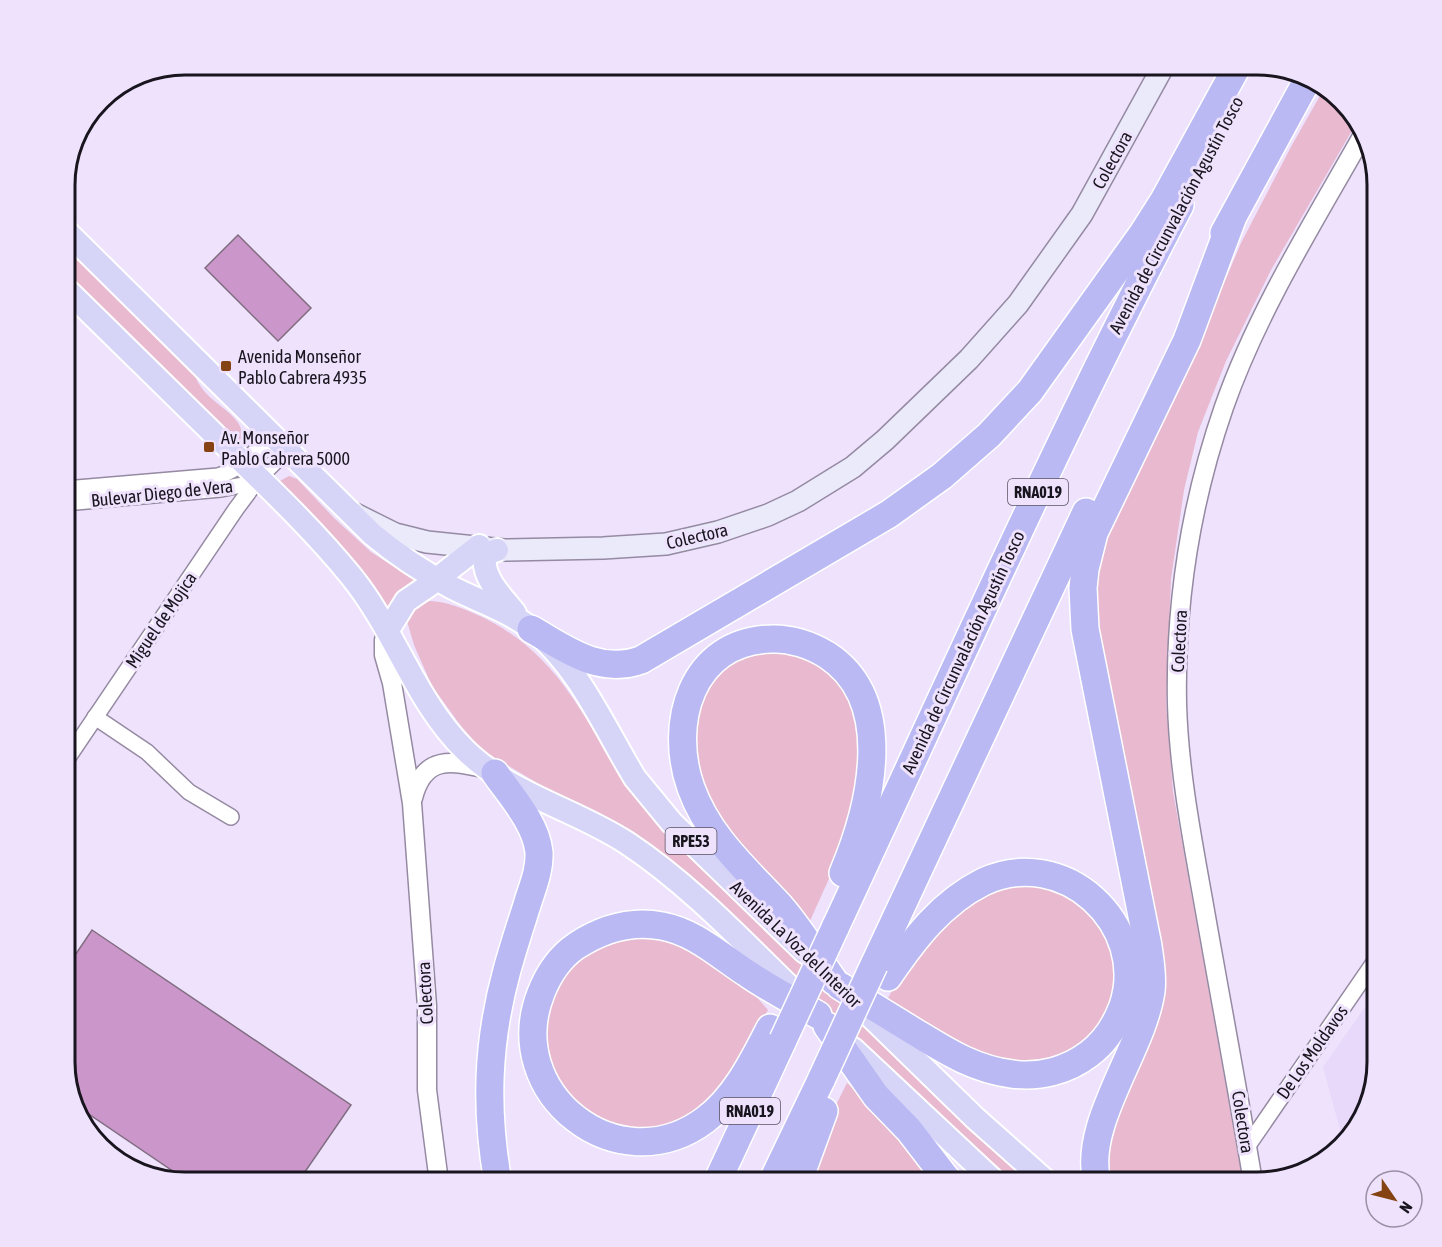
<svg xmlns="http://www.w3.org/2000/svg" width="1442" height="1247" font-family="'Asap Condensed',sans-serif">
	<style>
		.built { fill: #e8d8fa }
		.green { fill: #e8b9cf }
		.building { fill: #cb97ca; stroke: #816d80; stroke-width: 1.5 }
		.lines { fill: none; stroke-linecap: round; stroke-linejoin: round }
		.minor-casing { stroke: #958aa2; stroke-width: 18 }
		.tertiary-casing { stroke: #958aa2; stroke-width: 21 }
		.secondary-casing { stroke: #958aa2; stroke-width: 24 }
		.primary-casing { stroke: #fff; stroke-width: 26 }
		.motorway-casing { stroke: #fff; stroke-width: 30 }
		.minor { stroke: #fff; stroke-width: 15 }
		.tertiary { stroke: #fff; stroke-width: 18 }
		.secondary { stroke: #eaeafb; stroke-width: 21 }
		.primary { stroke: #d6d5f8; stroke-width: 22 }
		.motorway { stroke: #bab9f3; stroke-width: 27 }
		.motorway-bridge-casing { stroke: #fff; stroke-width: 30; stroke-linecap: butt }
		.motorway-bridge { stroke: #bab9f3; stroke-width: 27 }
		.poi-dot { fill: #854212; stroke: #eee2fd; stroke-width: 2 }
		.labels { text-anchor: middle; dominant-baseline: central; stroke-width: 6; stroke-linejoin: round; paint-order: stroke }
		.shield { fill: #eee2fd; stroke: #595261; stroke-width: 1.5 }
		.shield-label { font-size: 16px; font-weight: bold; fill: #19151e }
		.street-label { font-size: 18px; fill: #19151e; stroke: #eee2fd }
		.poi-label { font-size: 18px; fill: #19151e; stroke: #eee2fd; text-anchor: start }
		.rim { fill: none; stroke: #19151e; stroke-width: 3 }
	</style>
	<rect width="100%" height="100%" fill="#eee2fd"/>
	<path class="built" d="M1377,990V1063L1368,1108L1344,1144L1323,1067Z"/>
	<g class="green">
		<path d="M1325,87L1337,95L1357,122L1271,270L1226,361L1198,432L1184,490L1171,579L1166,703L1173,792L1243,1182H1107L1104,1158L1154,1008L1092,608L1103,531L1217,300L1241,243L1292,145Z"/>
		<path d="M65,246L192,369C195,375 197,382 201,387C216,409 251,417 241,448L65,274Z"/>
		<path d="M289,476L297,479L334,518L371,552L419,583L390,609L278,482Z"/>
		<path d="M424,601C444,600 462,608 480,616C573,660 590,742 649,815L943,1105L1027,1182H1015L933,1109L692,878L631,832L542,786L487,753L475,742L461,726L432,686L414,645L407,621L416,604Z"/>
		<path d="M766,651L801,654L832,672L857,711L861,769L842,850L809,923L740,850L699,783L693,726L706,689L718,674L734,662L748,655Z"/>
		<path d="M1029,883L1072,895L1105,926L1119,980L1104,1022L1073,1053L1026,1065L962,1049L913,1019L888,998L898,980L940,926L984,894Z"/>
		<path d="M631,935L681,942L747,986L768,1010L720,1089L708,1103L671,1125L644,1130L606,1123L570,1099L545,1053L548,1005L568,969L591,949Z"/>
		<path d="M847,1083L867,1101L937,1182H808L836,1105Z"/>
	</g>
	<g class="building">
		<path d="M238,235L311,308L278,341L205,268Z"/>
		<path d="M92,930L351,1105L298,1182H189L74,1104L65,1070V970Z"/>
		<path d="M1374,1038H1377V1063L1373,1083H1370Z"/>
	</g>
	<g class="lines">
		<defs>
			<g id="minor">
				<path d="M65,489L218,476C241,469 254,453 271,435"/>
				<path d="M65,503L221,489L242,485L259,478"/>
				<path d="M95,717L147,752L189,792L231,817"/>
				<path d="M65,762L236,509L259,478L286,451"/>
				<path d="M1247,1147L1377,958"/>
			</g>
			<g id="tertiary">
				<path d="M388,630L384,640V655L392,683L412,803L427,1006V1090L439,1182"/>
				<path d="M413,798C424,754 452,761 488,769"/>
				<path d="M1253,1182C1238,1092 1221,1002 1205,911C1193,843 1179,774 1177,704C1175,604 1191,502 1224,407C1258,310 1314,222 1364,133"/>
			</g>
			<path id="secondary" d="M355,514L395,534L427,542L504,550L603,548L666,544L718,532L768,515L798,501L853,467L885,440L969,359L1018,304L1082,214L1164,65"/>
			<g id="primary">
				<path d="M65,230L372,534C396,554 423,572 451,587C478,601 507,610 532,629C579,667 604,727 635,778L672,823L805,952"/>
				<path d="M65,288C117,339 169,390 221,441C266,485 312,528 351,576C395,630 415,701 465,750C511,795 575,809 627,843C692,886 746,945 802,999"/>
				<path d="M497,550L489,553L485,558C482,578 504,599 515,613"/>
				<path d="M388,630L406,601L428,586L479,546"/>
				<path d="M860,1006L975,1118L1047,1182"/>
				<path d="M853,1049L995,1182"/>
			</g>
			<g id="motorway">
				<path d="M1224,233L1309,77"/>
				<path d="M531,629C566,649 599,675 641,660L889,514L942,476L989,435L1030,391L1143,233L1164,200L1238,65"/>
				<path d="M495,773C511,796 536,823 539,852C540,871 532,888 527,905C520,927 513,948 507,970C487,1043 485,1109 498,1182"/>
				<path d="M835,928C948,686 1056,442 1180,205"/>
				<path d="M874,965L1086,512"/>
				<path d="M834,981C817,957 801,930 781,907C747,870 709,838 691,788C668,724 691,641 771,639C790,638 811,645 827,655C898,701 870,809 843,873"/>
				<path d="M840,986C863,1000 886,1014 910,1029C943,1049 972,1069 1012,1074C1040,1078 1068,1070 1089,1054C1105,1042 1116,1025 1123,1006C1150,924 1063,844 983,882C941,903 914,939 888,977"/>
				<path d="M827,1026L876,1096L909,1130L949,1182"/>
				<path d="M770,1028C753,1061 735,1098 705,1120C618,1185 501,1093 541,993C548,975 560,957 576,946C602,929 631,920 662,926C695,932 720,956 748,974C770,989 795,1002 818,1015"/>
				<path d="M717,1182L783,1040"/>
				<path d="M772,1182L822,1078"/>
				<path d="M798,1182L824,1111"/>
				<path d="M1097,1182C1082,1124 1143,1050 1151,991C1153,976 1150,961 1148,946L1085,629L1083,588L1085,569L1094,533L1187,340L1232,219"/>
			</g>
		</defs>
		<use href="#minor" class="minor-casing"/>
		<use href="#tertiary" class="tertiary-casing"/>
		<use href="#secondary" class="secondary-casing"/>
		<use href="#primary" class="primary-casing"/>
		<use href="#motorway" class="motorway-casing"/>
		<use href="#minor" class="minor"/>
		<use href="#tertiary" class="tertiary"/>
		<use href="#secondary" class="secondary"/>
		<use href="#primary" class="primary"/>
		<use href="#motorway" class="motorway"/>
		<defs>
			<g id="motorway-bridge">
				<path d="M783,1040L835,928"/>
				<path d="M822,1078L874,965"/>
			</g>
		</defs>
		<use href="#motorway-bridge" class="motorway-bridge-casing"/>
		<use href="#motorway-bridge" class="motorway-bridge"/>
	</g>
	<g class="poi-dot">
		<rect x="220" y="360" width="12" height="12" rx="3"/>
		<rect x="203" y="441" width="12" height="12" rx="3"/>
	</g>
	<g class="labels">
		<g class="shield">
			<rect x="1008" y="479" width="60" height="26" rx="4.5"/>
			<rect x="665.5" y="828" width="51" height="26" rx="4.5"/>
			<rect x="720" y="1098" width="60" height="26" rx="4.5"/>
		</g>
		<g class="shield-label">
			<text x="1038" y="492">RNA019</text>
			<text x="691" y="841">RPE53</text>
			<text x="750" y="1111">RNA019</text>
		</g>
		<g class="street-label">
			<text transform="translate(1112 160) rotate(-61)">Colectora</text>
			<text transform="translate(1176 215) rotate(-62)">Avenida de Circunvalación Agustín Tosco</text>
			<text transform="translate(162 493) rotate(-6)">Bulevar Diego de Vera</text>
			<text transform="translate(697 536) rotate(-13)">Colectora</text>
			<text transform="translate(161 620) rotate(-56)">Miguel de Mojica</text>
			<text transform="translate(1179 641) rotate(-87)">Colectora</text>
			<text transform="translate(963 652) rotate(-65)">Avenida de Circunvalación Agustín Tosco</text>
			<text transform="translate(796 944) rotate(44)">Avenida La Voz del Interior</text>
			<text transform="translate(425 993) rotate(-93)">Colectora</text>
			<text transform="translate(1312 1052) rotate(-55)">De Los Moldavos</text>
			<text transform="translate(1243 1122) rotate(81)">Colectora</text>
		</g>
		<g class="poi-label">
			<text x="238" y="356">Avenida Monseñor<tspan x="238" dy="21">Pablo Cabrera 4935</tspan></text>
			<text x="221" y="437">Av. Monseñor<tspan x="221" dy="21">Pablo Cabrera 5000</tspan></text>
		</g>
	</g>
	<path d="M0 0H1442V1247H0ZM185 75H1257A110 110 0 0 1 1367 185V1062A110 110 0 0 1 1257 1172H185A110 110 0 0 1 75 1062V185A110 110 0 0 1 185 75Z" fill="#eee2fd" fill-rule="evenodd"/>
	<path class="rim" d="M185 75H1257A110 110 0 0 1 1367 185V1062A110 110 0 0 1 1257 1172H185A110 110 0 0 1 75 1062V185A110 110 0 0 1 185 75Z"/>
	<g transform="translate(1394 1199) rotate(125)"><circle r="28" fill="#eee2fd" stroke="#9990a4" stroke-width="1.5"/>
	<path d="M0-4.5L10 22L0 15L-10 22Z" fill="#854212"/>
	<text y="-9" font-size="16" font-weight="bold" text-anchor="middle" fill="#19151e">N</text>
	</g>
</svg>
